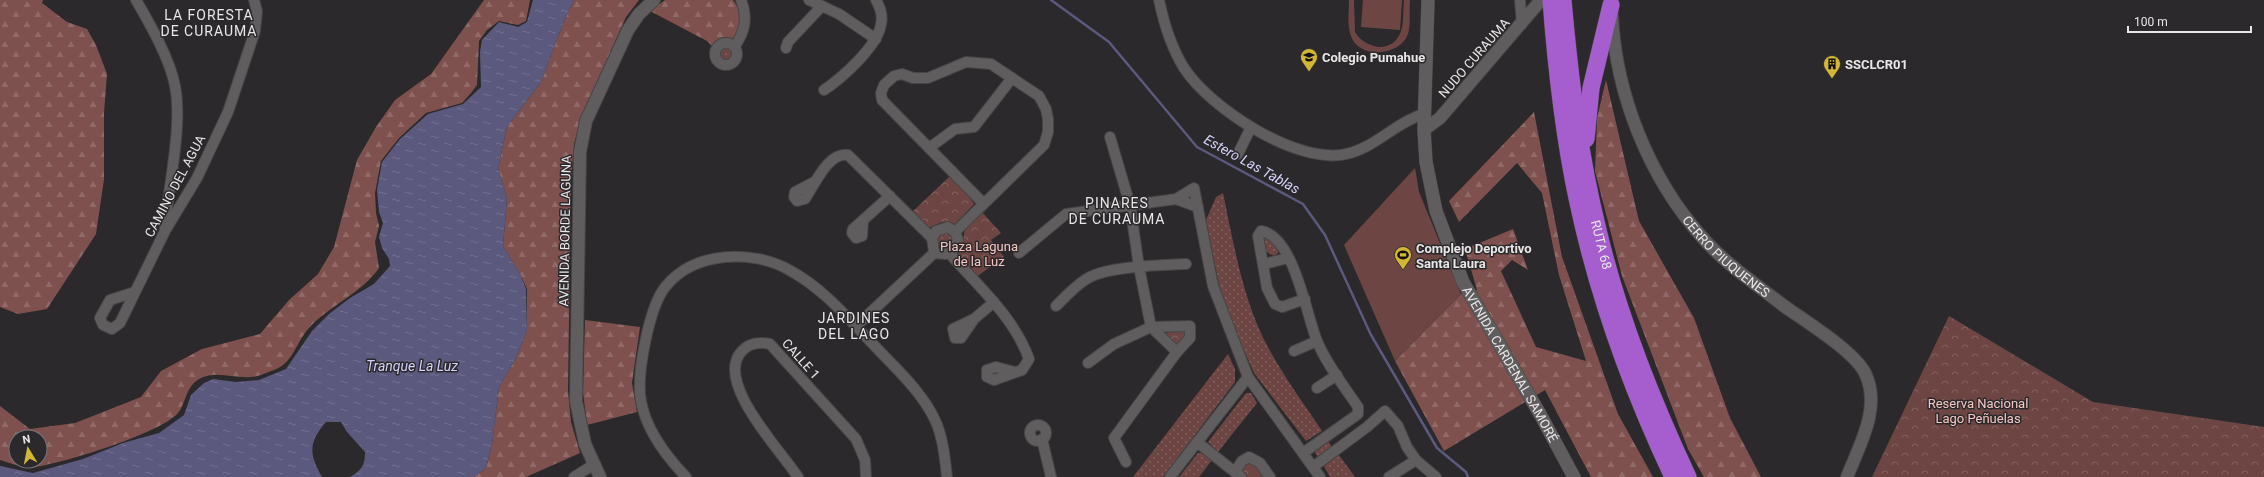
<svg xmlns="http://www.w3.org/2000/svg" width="2264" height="477" font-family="Roboto,sans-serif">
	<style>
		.grass { fill: url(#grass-dots) }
		.forest { fill: url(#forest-firs); fill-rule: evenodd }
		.park { fill: url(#park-crowns) }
		.pitch { fill: #6d4644 }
		.water { fill: url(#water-ripples) }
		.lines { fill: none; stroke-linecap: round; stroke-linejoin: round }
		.stream { stroke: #5c597f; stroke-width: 2.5 }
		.minor-casing { stroke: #474546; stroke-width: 12 }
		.tertiary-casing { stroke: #474546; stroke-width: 14 }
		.secondary-casing { stroke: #474546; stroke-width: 14 }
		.motorway-casing { stroke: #474546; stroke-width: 18 }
		.minor { stroke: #605d5f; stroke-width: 10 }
		.tertiary { stroke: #605d5f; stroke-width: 12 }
		.secondary { stroke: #605d5f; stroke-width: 13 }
		.motorway { stroke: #a65ece; stroke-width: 17 }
		.labels { text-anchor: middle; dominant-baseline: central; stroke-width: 3; stroke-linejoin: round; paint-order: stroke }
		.poi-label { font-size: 13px; font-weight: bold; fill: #e8e6e7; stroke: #2b292b; text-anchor: start }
		.street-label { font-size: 13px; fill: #e8e6e7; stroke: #2b292b }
		.park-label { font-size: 13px; fill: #f5c6c1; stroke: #2b292b }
		.neighbourhood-label { font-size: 14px; letter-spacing: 1px; fill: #e8e6e7; stroke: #2b292b }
		.water-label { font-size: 14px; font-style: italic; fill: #d4d2fa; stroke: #2b292b }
	</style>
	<defs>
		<pattern id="grass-dots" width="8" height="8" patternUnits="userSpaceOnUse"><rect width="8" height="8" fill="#6d4644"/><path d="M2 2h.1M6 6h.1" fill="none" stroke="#82615f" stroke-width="1.8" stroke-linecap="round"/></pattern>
		<pattern id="forest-firs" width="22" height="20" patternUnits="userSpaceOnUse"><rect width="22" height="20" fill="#7f514e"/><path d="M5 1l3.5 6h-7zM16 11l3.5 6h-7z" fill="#916a68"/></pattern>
		<pattern id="park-crowns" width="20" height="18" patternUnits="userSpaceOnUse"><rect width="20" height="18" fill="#6d4644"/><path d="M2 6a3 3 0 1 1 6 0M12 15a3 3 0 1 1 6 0" fill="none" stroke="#82615f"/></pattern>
		<pattern id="water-ripples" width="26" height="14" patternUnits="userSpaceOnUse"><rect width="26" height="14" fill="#5c597f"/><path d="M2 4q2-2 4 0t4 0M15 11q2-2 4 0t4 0" fill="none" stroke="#737191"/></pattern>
	</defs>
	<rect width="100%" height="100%" fill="#2b292b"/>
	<g class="grass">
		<circle cx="726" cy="54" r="5.5"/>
		<path d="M1223,193C1234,245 1243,302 1269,349C1284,377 1304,404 1322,431L1306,441L1254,373L1236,333L1219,285L1206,220L1216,197Z"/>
		<circle cx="945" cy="240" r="8"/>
		<path d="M1265,235L1279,247L1278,253L1274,256L1265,251L1262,237Z"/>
		<path d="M1228,354L1235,369V382L1163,477H1133Z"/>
		<path d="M1246,393H1251L1257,403L1218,452L1208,442Z"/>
		<path d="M1328,441L1333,449L1319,459L1314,451Z"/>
		<path d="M1198,453H1201L1212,460L1199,477H1179Z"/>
		<path d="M1339,455L1355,477H1330L1324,466Z"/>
	</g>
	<g class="forest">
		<path d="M0,0H43L42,3L67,22L87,29L96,45L107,74L104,113V179L96,234L47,309L18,314L0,307Z"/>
		<path d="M484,0H530L526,21L518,25L499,21L487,30L479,41L477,85L471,93L462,103L426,113L399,138L381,161L375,193L376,213L379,226L375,242L379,268C362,293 330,305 309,328C299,338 294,357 283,365C277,370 267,372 261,375C241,382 219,369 201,378C185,386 187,402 178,413C161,433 64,463 35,467C25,469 10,463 0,460V406L30,429L75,423L141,397L161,371L202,349L260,334L289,300L318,274L334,247L357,160L376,127L395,100L431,74ZM16,437H40V461H16Z"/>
		<path d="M574,0H639L626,17L582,115L574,144L571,180L568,391L571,422L580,453L526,477H474L486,468L492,444L499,387L516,358L527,331V289L520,274L503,246L507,199L498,168L507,127L541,82L564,21Z"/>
		<path d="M665,0H733C742,12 744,30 731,40L718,41L712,46L707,41L650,11Z"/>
		<path d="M1606,80L1639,221L1694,318L1730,418L1761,477H1704L1688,449L1622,276L1595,171L1597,118Z"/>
		<path d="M1534,112L1562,257L1618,414L1653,477H1591L1545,390L1444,451L1395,361L1461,294L1477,290L1465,249L1513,229L1528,270L1512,260L1501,271L1536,347L1586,361L1559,275L1542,193L1517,163L1459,222L1449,201Z"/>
		<path d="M585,320L640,327L632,383L637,412L587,425L583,392Z"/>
	</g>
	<g class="park">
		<path d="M950,176L968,195L974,204L955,224L942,222L926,229L911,213Z"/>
		<path d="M982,212L1001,233L991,240L1004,257L975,278L955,257L963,248C964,226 964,226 982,212Z"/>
		<path d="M1949,316L2093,402L2264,427V477H1872Z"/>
		<path d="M1185,330L1186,337L1176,346L1164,333Z"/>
		<path d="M1251,461L1266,477H1246L1240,472L1246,463Z"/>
	</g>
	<g class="pitch">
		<path d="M1349,0H1354L1355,32C1365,49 1393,55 1401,31C1404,22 1403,10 1404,0H1410C1409,10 1411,24 1408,34C1401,54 1367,59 1354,42C1346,30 1349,14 1349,0Z"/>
		<path d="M1363,0H1402L1400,30L1361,27Z"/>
		<path d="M1415,168L1419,192L1461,294L1395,361L1344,245Z"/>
	</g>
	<path class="water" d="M533,0H574L564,21L541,82L507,127L498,168L507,199L503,246L520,274L526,289L527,331L516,358L499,387L492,444L486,468L474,477H350C362,470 365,465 365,452L347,432L341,422H326C308,443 309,454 322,477H0V466L33,473L83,459L123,443L159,433L184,415L191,395L204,383L213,379L236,382L259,380L286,369L312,331L329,314L350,298L374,284L390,266L389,259L382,248L379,237L383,223L379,212L377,190L382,162L400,139L428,114L463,104L481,87L480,52L482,40L499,22L518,27L527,22Z"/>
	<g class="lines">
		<path class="stream" d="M1051,0L1109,42L1197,147L1303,204L1325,235L1371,335L1437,448L1466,472L1468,477"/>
		<defs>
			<g id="minor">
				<path d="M136,0C150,24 170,59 175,86C183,127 168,186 165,229"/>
				<path d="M809,0L839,14L876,39"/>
				<path d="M1159,0C1164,24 1171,47 1184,68C1210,108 1297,165 1346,154C1375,148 1396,122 1424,114"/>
				<path d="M1520,0L1522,24"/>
				<circle cx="726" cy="54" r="11"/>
				<path d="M735,46C745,31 748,18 741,0"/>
				<path d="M786,48L788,42L822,6"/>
				<path d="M824,90C842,78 878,46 881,24C883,16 880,7 876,0"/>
				<path d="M1110,137L1130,205L1139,267L1151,327L1177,352"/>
				<path d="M929,148L955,129L974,127L1012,78"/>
				<path d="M1238,154L1251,127"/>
				<path d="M816,181L795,192L794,197L797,201L805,199C815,184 828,152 848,155L932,238"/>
				<path d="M1176,199L1198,207"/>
				<path d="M863,221L862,236L856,238L852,233L853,229L890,196"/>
				<path d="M955,232L1044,145L1048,132V119L1046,109L1039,96L991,64L966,62L928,78H913L902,74L894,76L884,85L881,93L882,100L983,203"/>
				<path d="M949,253C978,286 1014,317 1029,359L1022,370L994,380L987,377V370L996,367L1015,372"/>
				<path d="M1019,253L1066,214L1176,199L1194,188L1213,286L1248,377L1320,477"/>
				<path d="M1264,264L1288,258"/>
				<path d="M135,292L110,300L100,318L103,325L112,329L120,323L165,231L197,178L228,112L255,31L257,11L254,0"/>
				<path d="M1056,306C1066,296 1076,285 1088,278C1108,266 1163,265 1186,264"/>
				<path d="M974,319L961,338H955L953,329L974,319L994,302"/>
				<path d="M856,326L934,253L945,254L953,251L958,240L955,232L948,227L936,231L932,238L934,252L931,256"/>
				<path d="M1294,351L1317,341"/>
				<path d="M1088,363L1114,344L1151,327L1190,326V338L1177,352L1114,438L1126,462"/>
				<path d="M1317,388L1337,375"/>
				<circle cx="1038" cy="433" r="8"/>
				<path d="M1042,439L1051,477"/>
				<path d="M1197,442L1241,477"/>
				<path d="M1303,453L1358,414V407C1344,386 1327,365 1317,341C1306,314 1294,236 1261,231L1258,236L1267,288L1275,304L1282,307L1305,299"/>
				<path d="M1313,467L1367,427L1385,411L1398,426L1407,447L1416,460L1436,477"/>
				<path d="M1235,472L1242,461L1249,457L1260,463L1270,477"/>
				<path d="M574,477L593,465"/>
				<path d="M686,477C666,456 646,430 641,401C636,376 649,306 666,286C695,251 753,249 791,271C822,288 846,316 871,342C893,366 921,390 935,420C943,437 945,459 947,477"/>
				<path d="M798,477C782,452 713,381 742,351C749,343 760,342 770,344L856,439L865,460L866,477"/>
				<path d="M1170,477L1248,377"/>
				<path d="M1389,477L1416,460"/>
			</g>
			<g id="tertiary">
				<path id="s1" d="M1612,16C1616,95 1649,177 1701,236C1725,264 1756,284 1784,306C1805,321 1854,351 1865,373C1882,407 1859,446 1847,477"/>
				<path d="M1424,130L1440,118L1541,0"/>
				<path d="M600,477L585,444L576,401L580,152L586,121L628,30L639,14L654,0"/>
			</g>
			<g id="secondary">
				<path id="s2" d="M1428,0L1424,130L1426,162L1436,211L1463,282L1540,414L1574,477"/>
			</g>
			<g id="motorway">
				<path d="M1551,0C1556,66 1563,132 1577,198C1597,294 1631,388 1673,477"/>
				<path id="s3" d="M1563,0C1570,78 1579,154 1598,230C1618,315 1651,398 1688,477"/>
				<path d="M1586,139L1591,88L1611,5"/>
			</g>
		</defs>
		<use href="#minor" class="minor-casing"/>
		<use href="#tertiary" class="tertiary-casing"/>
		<use href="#secondary" class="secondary-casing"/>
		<use href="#motorway" class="motorway-casing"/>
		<use href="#minor" class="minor"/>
		<use href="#tertiary" class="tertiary"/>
		<use href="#secondary" class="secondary"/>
		<use href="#motorway" class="motorway"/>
	</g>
	<defs>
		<symbol id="school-pin" viewBox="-11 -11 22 30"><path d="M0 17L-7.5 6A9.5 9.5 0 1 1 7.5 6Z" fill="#d3b635" stroke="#2b292b"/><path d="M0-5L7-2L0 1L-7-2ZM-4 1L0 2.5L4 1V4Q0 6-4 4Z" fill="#111"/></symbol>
		<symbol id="building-pin" viewBox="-11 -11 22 30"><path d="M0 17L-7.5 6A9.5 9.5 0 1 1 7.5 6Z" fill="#d3b635" stroke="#2b292b"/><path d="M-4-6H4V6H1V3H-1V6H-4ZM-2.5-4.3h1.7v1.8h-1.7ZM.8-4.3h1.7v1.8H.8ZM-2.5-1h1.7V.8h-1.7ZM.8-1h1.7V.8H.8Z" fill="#111"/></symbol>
		<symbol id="stadium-pin" viewBox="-11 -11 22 30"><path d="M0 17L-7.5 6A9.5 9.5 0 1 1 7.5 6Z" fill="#d3b635" stroke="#2b292b"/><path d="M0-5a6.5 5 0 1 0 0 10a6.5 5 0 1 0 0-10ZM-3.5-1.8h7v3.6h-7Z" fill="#111"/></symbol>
	</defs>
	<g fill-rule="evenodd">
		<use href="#school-pin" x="1299" y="47" width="20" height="27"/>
		<use href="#building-pin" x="1822" y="54" width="20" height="27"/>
		<use href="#stadium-pin" x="1393" y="245" width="20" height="27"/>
	</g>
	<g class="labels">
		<g class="poi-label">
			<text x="1322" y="57">Colegio Pumahue</text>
			<text x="1845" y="64">SSCLCR01</text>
			<text x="1416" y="248">Complejo Deportivo<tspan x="1416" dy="15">Santa Laura</tspan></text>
		</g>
		<g class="street-label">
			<text transform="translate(1474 58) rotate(-49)">NUDO CURAUMA</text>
			<text transform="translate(175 186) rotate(-62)">CAMINO DEL AGUA</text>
			<text transform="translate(565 231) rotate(-89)">AVENIDA BORDE LAGUNA</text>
			<text stroke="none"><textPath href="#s3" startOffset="248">RUTA 68</textPath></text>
			<text stroke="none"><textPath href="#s1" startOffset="274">CERRO PIUQUENES</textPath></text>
			<text transform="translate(801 359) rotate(48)">CALLE 1</text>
			<text stroke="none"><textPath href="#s2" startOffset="383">AVENIDA CARDENAL SAMORÉ</textPath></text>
		</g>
		<g class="park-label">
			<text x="979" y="246">Plaza Laguna<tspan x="979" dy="15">de la Luz</tspan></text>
			<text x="1978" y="403">Reserva Nacional<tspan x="1978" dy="15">Lago Peñuelas</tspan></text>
		</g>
		<g class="neighbourhood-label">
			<text x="209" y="15">LA FORESTA<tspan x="209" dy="16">DE CURAUMA</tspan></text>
			<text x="1117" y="203">PINARES<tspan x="1117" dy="16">DE CURAUMA</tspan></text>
			<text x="854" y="318">JARDINES<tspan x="854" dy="16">DEL LAGO</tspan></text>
		</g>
		<g class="water-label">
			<text transform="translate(1252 164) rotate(29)">Estero Las Tablas</text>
			<text x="412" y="366">Tranque La Luz</text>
		</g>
	</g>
	<g transform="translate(28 449) rotate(350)"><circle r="19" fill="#2b292b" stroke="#777576"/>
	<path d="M0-3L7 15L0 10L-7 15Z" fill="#d3b635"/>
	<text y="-6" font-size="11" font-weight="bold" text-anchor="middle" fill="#e8e6e7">N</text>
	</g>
	<path d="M2128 26v6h123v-6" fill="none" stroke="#e8e6e7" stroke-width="2"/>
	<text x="2134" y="26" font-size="12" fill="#e8e6e7" stroke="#2b292b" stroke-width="3" paint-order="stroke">100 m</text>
</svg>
